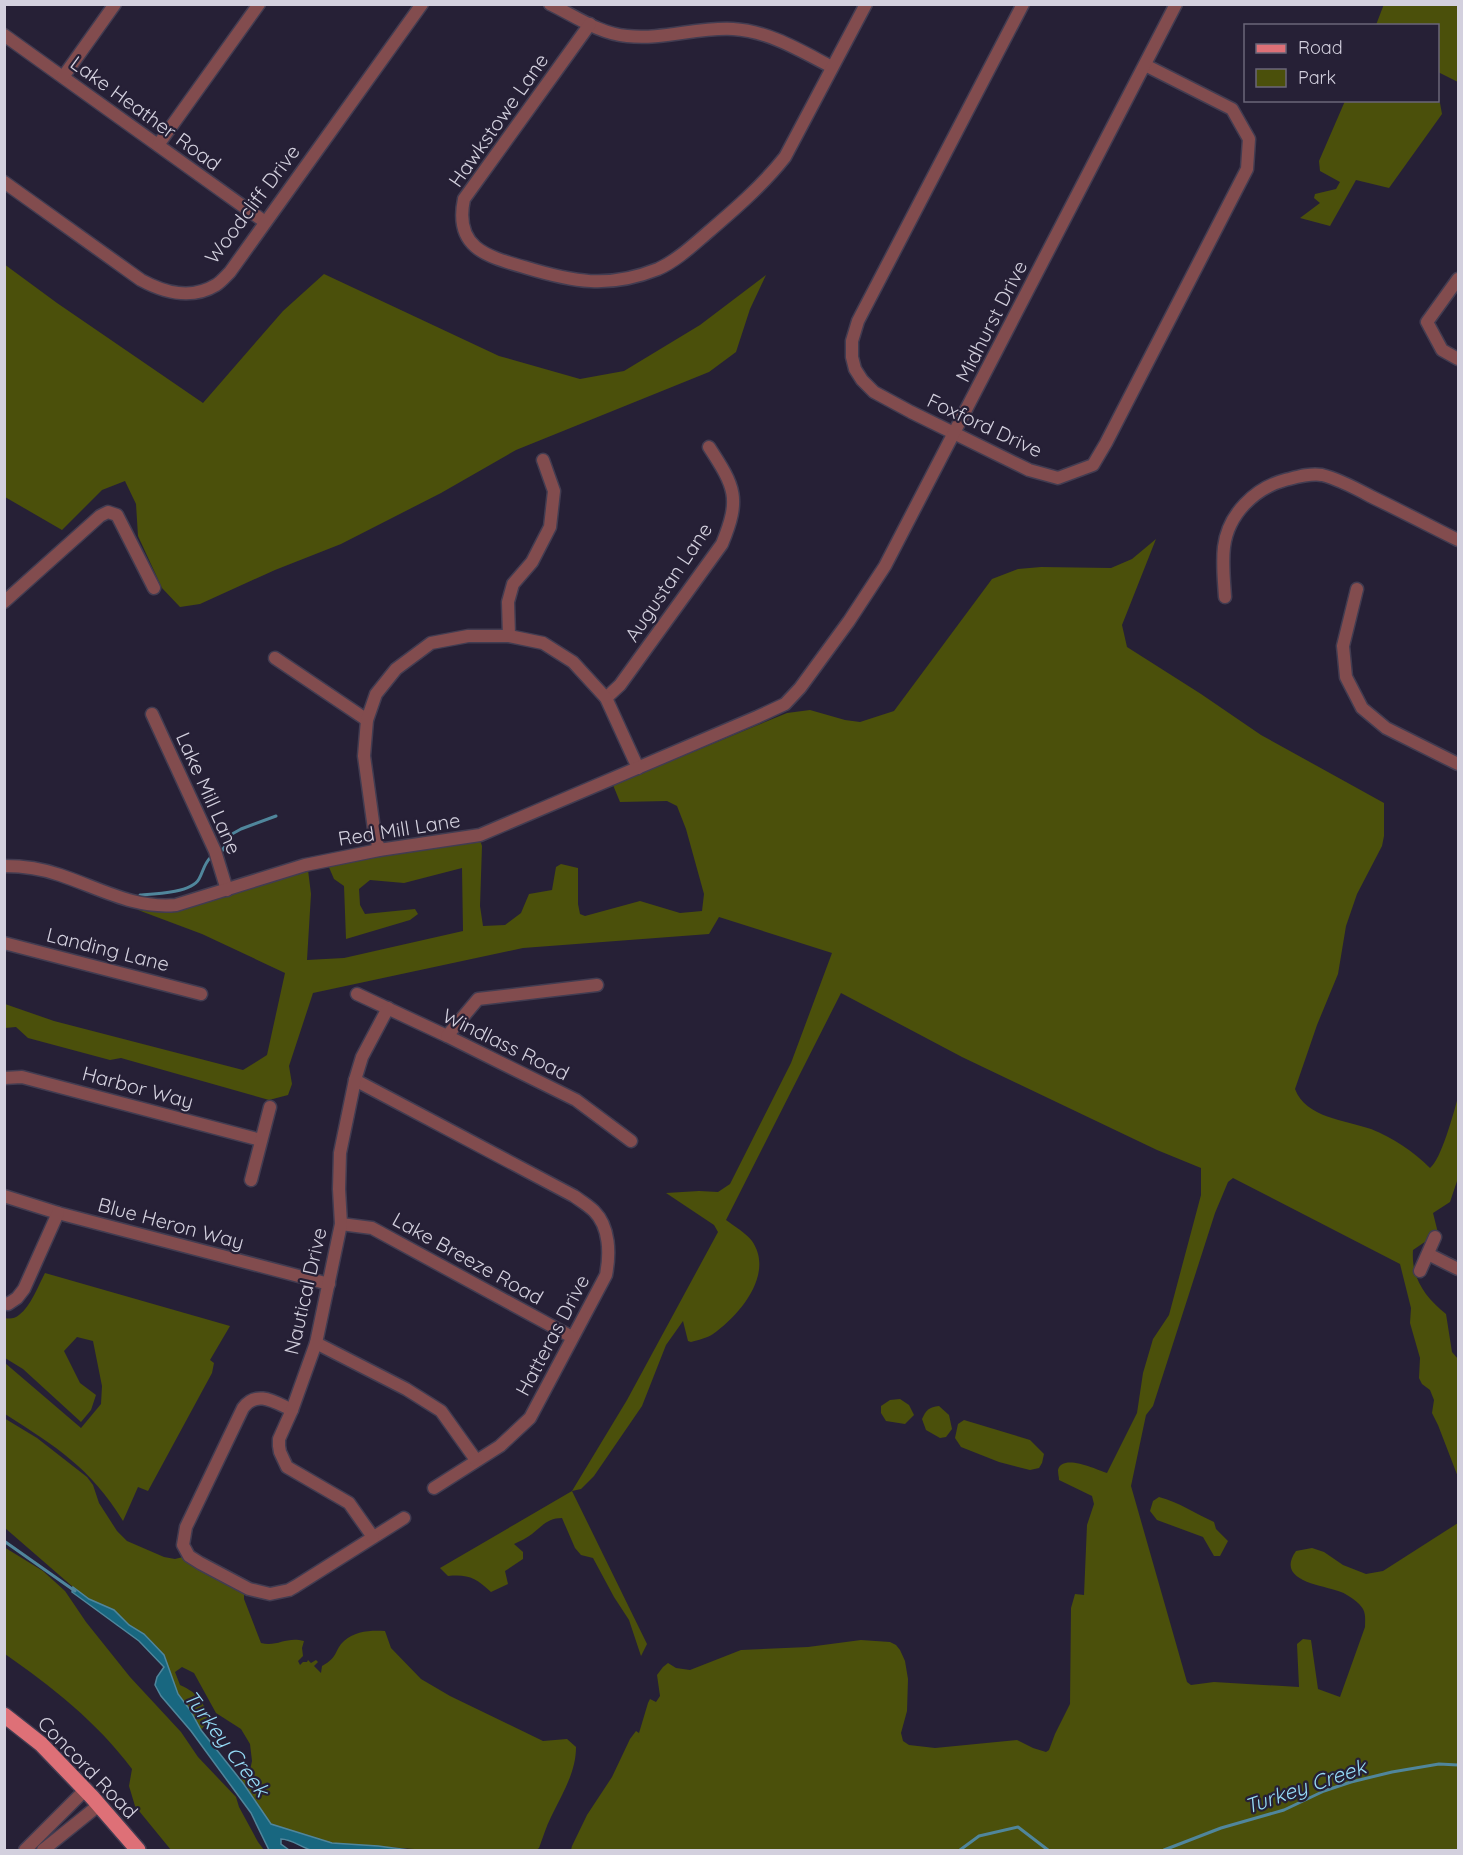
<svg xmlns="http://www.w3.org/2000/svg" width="1463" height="1855" font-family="Quicksand,sans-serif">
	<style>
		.green { fill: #4b500b }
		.water { fill: #186780; stroke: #50869c; stroke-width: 1.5 }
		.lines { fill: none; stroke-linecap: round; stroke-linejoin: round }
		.stream { stroke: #50869c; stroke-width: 3 }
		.minor-casing { stroke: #423c51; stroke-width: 15 }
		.major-casing { stroke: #423c51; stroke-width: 18 }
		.minor { stroke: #824c4e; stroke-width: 12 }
		.major { stroke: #de7077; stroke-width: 15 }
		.labels { text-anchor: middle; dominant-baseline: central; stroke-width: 4.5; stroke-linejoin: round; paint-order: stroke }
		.street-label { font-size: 20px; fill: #d3d0de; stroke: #262036 }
		.water-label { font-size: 21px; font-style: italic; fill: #95dbf6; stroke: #262036 }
	</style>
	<rect width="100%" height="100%" fill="#262036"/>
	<g class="green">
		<path d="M1384,4L1458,5V82L1438,72V26L1376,25Z"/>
		<path d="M1428,100L1440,103L1442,114L1389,188L1356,180L1330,226L1300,218L1320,203L1314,198L1315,194L1336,189L1340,182L1320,171L1319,161L1345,101Z"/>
		<path d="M4,264L57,303L203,403L283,311L324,274L499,356L580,379L624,371L700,325L766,275L750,309L736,352L709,372L516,450L441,493L341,544L275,570L200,604L180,607L162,588L138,536L136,504L125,481L102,490L62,530L5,497Z"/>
		<path d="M1156,539L1122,625L1127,647L1201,694L1261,735L1384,803V836L1382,846L1357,894L1346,926L1338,974L1317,1025L1295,1089C1306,1118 1345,1120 1371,1129C1393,1138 1413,1151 1430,1168C1441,1160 1454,1112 1458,1097V1178L1450,1202L1433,1213L1438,1233L1413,1250C1411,1278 1425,1297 1446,1314L1452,1352L1458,1359V1477L1438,1425L1432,1413L1434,1400L1430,1390L1422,1384L1419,1378L1420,1358L1410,1323L1411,1308L1400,1264L1233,1178L1228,1182L1215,1213L1153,1406L1146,1415L1131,1486L1187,1682L1191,1685L1214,1682L1299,1687L1297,1644L1303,1639L1311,1640L1318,1689L1340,1697L1365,1627C1365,1622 1366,1614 1363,1609C1360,1603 1347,1594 1341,1592C1325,1585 1274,1582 1296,1551L1312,1548L1324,1552L1343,1565L1366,1574L1383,1571L1458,1523V1850H571L572,1846L587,1815L612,1777L630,1739L636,1731L639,1733L648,1703L650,1699L656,1702L660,1696L657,1675L663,1667L668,1663L676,1668L690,1670L741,1650L808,1647L861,1640L890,1642L896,1645L900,1650L905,1661L908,1679L907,1711L901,1733L903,1741L909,1745L935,1748L1017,1740L1033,1748L1046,1752L1049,1750L1055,1734L1070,1704L1071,1608L1075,1594L1084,1595L1087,1525L1094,1504L1092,1496L1059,1480C1059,1477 1058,1474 1058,1470C1062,1453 1097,1470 1107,1473L1137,1413L1143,1373L1153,1339L1169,1315L1201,1195V1168L1157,1150L962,1057L841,993L726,1220C734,1226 746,1233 752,1241C775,1274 739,1316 713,1334C707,1338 698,1340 691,1342L688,1341L683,1321L666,1345L642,1406L594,1476L581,1489L572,1491L647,1644L641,1656L629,1620L614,1597L593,1558L581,1555L575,1548L562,1518C548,1518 542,1526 532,1534C527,1538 520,1541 514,1544L523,1552V1559L505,1571L508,1584L491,1592C476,1578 468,1574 448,1576L440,1568L572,1491L627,1400L718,1232L714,1225L666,1193L699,1191L718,1192L730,1184L791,1063L832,953L719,917L709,934L523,948L313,993L289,1066L292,1084L288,1095L269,1100L121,1058L110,1060L28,1038L16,1027L5,1028V1004L54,1021L243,1070L267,1055L285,973L202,934L138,910L155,912L189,907L308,870L311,894L307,960L344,958L463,931L462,868L404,883L370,880L359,889L360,905L365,914L415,909L418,914L410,920L346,939L344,886L334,879L328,865L480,840L482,846L480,906L483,926L505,925L521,913L529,894L552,890L556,867L561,864L578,868V904L580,914L585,916L640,901L680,913L702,911L704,894L686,829L677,806L667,801L620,802L613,785L787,713L810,710L845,720L860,722L894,711L992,579L1018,569L1041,567L1111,568L1132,559Z"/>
		<path d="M45,1273L230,1326L210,1360L214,1363L212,1373L148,1491L138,1487L123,1521C90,1467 56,1447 5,1414V1363L81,1428L101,1404L102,1386L93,1341L77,1337L64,1351L80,1383L96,1395L91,1410L81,1422L23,1369L5,1358V1318C10,1319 14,1319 19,1315C31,1306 38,1286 45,1273Z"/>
		<path d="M900,1399L909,1405L914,1415L905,1424L886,1421L881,1413V1406L890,1400Z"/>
		<path d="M939,1406L949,1415L952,1429L946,1437L940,1438L926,1430L922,1419C926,1410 929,1407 939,1406Z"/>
		<path d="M4,1418L37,1438L87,1477L93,1485L99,1503L117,1531L127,1541L164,1557L175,1559L183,1557L196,1567L244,1593V1599L261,1643C278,1647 286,1636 304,1641L302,1648L303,1656L298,1661L300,1665L303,1662H307L308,1660L311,1663L316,1660L318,1662L314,1666L321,1673L322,1666C339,1657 334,1650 344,1641C355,1631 371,1630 385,1631L391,1648L421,1679L450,1696L543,1741L567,1739L576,1747C576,1773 562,1794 551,1817C546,1827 543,1837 539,1848L536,1850H428L332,1843L313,1838L271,1824L241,1779L245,1773L250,1770L252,1761L250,1744L241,1729L216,1713L194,1673L182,1667L175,1672L180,1685C198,1693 204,1702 209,1720L201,1730L190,1710L178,1694L164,1655L144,1634L129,1625L114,1610L89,1599L73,1587L5,1528Z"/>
		<path d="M964,1420L1030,1440L1044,1454L1042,1463L1039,1468L1030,1470L999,1462L961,1447L955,1438L958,1424Z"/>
		<path d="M1159,1497C1179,1502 1196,1514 1214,1522L1216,1529L1228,1541L1220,1556H1214L1203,1537L1157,1520L1150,1511L1153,1501Z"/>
		<path d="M4,1547L43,1571L65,1591L86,1622L130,1677L181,1732L198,1757L236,1797L239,1807L258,1842L264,1850H171L135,1806L129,1786L132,1769C97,1722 52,1687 5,1654Z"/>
	</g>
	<path class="water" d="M73,1587L89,1599L114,1610L129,1625L144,1634L164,1655L178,1694L190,1710L201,1730L243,1783L271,1824L332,1843L378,1846L409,1850H311C301,1847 291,1839 281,1839V1844L289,1850H269L251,1813L191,1731L161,1696L155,1685L157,1677L164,1667L139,1641L72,1592Z"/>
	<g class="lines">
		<g class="stream">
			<path d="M222,851L232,834L241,829L276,816"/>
			<path d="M140,895C155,894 191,893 199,879C203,872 204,864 210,858"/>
			<path d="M4,1541L75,1591"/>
			<path d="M960,1850L979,1836L1018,1827L1048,1850"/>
			<path d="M1164,1850L1221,1828L1284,1810L1324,1791L1351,1782L1392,1772L1439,1764L1458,1765"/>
		</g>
		<defs>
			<g id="minor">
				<path d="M550,4C575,16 600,34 627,36C663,40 697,27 733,29C769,31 801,51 832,67"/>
				<path d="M1023,4L858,321L852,341V357L855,369L862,380L874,392L911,412L1029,470L1058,478L1093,465L1106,443L1247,169L1249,139L1232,109L1145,65"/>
				<path d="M590,24L464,199C454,247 485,256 524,267C573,282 608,289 658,269C676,261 692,246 706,234C734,210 762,186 785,157L866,4"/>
				<path d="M4,35L265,222"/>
				<path d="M63,77L115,4"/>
				<path d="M158,145L259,4"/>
				<path d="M4,182L141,280C165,293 191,300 216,285C221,282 226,276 230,272L422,4"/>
				<path d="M1458,279L1427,322L1442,350L1458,359"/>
				<path d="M1357,589L1343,646L1346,677L1362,708L1386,728L1458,764"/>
				<path d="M1225,597C1224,581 1222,563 1224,547C1228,514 1255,488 1285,480C1297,477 1310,473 1322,475C1339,479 1357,489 1372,497C1401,511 1430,526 1458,540"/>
				<path d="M4,602L100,516L108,512L117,515L154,588"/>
				<path d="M509,636L508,602L513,584L532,562L550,527L554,491L543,460"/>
				<path d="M275,658L367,720"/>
				<path d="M606,698L620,685L722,544C741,498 735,487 709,447"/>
				<path d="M152,714L215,851L227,890"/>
				<path d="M379,850L374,829L364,756L367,720L376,694L396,669L431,643L468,636H509L543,643L573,662L606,698L638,768"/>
				<path d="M4,866C22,866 43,869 60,875C99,888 134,909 176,905L305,865L379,850L480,835L757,717L785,704L800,688L849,621L885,566L1176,4"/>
				<path d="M4,943L201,994"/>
				<path d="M357,994L447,1036L576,1100L631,1141"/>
				<path d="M447,1036L478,999L597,985"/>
				<path d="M4,1078L22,1077L261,1140"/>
				<path d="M355,1080L574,1196C581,1201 588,1205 594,1211C610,1227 610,1254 606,1275L530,1418L500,1446L434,1488"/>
				<path d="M251,1180L270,1107"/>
				<path d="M4,1196L58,1213L329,1284"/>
				<path d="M341,1224L372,1228L572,1337"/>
				<path d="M1428,1254L1458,1269"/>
				<path d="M1420,1271L1435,1237"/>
				<path d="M4,1303L8,1304L17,1298L24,1289L58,1213"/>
				<path d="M316,1343L406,1389L441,1411L476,1460"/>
				<path d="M292,1410C276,1403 257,1389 243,1408L186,1527L183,1545L189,1556L200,1563L249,1589L270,1594L289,1590L296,1586L404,1518"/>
				<path d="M373,1537L349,1503L287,1467L280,1452L279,1446V1439L292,1410L316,1343L341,1224L339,1189L340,1153L355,1080L362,1057L388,1008"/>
				<path d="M25,1850L85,1790"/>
				<path d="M43,1850L99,1805"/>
			</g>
			<path id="major" d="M4,1715L41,1744L92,1797L138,1850"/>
		</defs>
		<use href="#minor" class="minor-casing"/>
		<use href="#major" class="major-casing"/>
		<use href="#minor" class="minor"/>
		<use href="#major" class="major"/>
	</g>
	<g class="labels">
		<g class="street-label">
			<text transform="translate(146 113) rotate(36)">Lake Heather Road</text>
			<text transform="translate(498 120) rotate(-55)">Hawkstowe Lane</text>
			<text transform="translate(252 204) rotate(-53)">Woodcliff Drive</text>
			<text transform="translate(991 321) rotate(-63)">Midhurst Drive</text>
			<text transform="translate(985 425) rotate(25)">Foxford Drive</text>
			<text transform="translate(668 582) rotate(-56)">Augustan Lane</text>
			<text transform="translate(209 793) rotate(66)">Lake Mill Lane</text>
			<text transform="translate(399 829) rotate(-9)">Red Mill Lane</text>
			<text transform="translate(108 949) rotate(14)">Landing Lane</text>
			<text transform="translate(506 1044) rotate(26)">Windlass Road</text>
			<text transform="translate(138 1087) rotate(15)">Harbor Way</text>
			<text transform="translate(171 1223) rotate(15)">Blue Heron Way</text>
			<text transform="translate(468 1258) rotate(29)">Lake Breeze Road</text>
			<text transform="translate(305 1291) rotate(-77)">Nautical Drive</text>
			<text transform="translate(552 1335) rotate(-62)">Hatteras Drive</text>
			<text transform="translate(88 1767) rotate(46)">Concord Road</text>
		</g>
		<g class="water-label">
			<text transform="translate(227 1743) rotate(53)">Turkey Creek</text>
			<text transform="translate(1305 1786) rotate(-19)">Turkey Creek</text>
		</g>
	</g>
	<rect width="1463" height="1855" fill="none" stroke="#d3d0de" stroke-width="12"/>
	<rect x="1244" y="24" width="195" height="78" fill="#262036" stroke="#6b6679" stroke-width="1.5"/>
	<rect x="1256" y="44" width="30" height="9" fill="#de7077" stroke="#6b6679" stroke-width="1.5"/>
	<text x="1298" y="54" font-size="18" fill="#d3d0de">Road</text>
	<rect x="1256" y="69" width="30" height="18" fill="#4b500b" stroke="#6b6679" stroke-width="1.5"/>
	<text x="1298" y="84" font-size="18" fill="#d3d0de">Park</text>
</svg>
